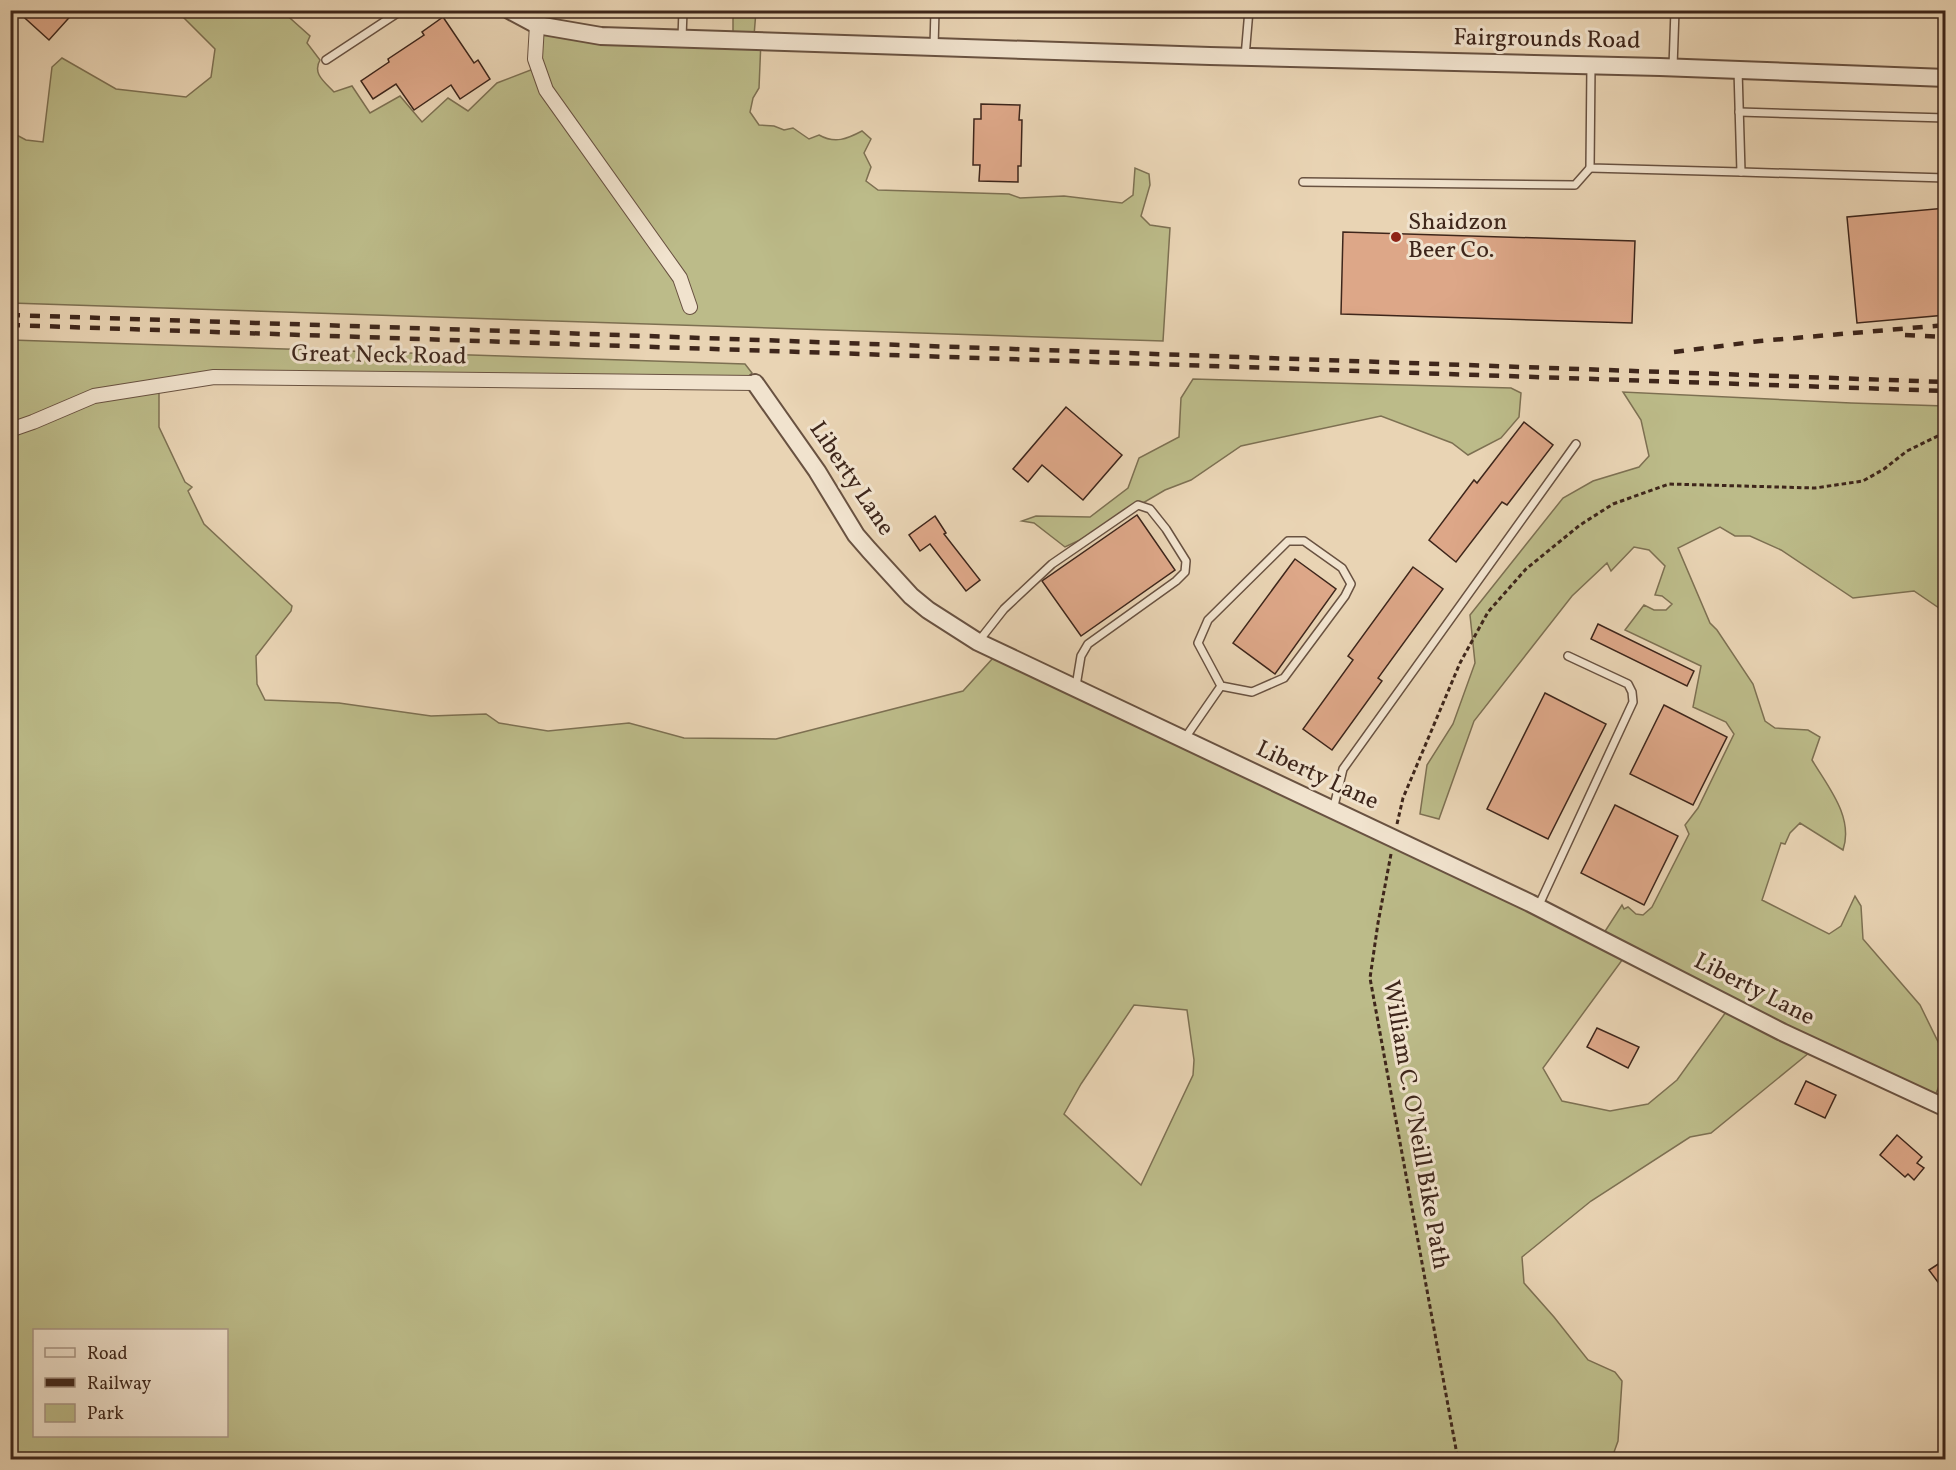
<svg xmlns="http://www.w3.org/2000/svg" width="1956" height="1470" font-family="Vollkorn,serif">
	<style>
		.green { fill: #bcbb89; stroke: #7d7052; stroke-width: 1.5; fill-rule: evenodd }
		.building { fill: #dda788; stroke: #3e261b; stroke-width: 1.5 }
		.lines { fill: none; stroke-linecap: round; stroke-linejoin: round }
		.service-casing { stroke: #695241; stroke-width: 10 }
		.minor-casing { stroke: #695241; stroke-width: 16 }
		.tertiary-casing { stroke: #695241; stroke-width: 20 }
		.path { stroke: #3e261b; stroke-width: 3; stroke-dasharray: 4.5 3; stroke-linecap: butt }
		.service { stroke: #f1e3ce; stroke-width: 7 }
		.minor { stroke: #f1e3ce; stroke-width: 14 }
		.tertiary { stroke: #f1e3ce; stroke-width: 16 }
		.rail { stroke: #3e261b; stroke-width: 4.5; stroke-dasharray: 10 10; stroke-linecap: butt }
		.poi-dot { fill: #8f2418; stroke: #f1e3ce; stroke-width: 2 }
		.labels { text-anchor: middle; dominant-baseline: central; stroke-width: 6; stroke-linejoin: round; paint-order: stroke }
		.street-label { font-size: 24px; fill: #3e261b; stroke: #f1e3ce }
		.poi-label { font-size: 24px; fill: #3e261b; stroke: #f1e3ce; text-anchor: start }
	</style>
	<rect width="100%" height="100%" fill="#e9d4b4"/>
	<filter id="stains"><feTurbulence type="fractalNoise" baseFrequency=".00333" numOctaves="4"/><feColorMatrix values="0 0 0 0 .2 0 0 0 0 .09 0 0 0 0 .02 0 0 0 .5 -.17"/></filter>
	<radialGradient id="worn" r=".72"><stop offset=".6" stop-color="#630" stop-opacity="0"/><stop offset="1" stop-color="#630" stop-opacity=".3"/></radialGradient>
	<g class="green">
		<path d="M177,11H282L310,36L307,43L320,60C312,74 325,82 334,92L352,86L370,113L400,96L422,122L448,98L468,111L497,83L536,68L537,32L733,37V11H756L754,36L761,40L759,88L753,98L750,112L759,125L774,126L784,130L793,128L809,139L819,135C835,144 847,139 862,131L871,139L864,153L871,167L866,181L878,190L1009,194L1020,198L1064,196L1122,203L1133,195L1135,168L1149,174L1150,185L1141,216L1150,225L1170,228L1163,341L11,303V132L26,140L43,142L52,67L62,58L116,89L186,97L211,77L215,49Z"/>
		<path d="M11,340L745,364L752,373L745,380L159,383V427L185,482L192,487L188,491L204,524L292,606L291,611L256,656L257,684L265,700L339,703L431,716L486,714L499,723L548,731L629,723L684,738L776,739L963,691L994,657L1602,936L1622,905L1624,909L1628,907L1636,914L1643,915L1652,907L1689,834L1685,825L1698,808L1734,734L1726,722L1693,707L1701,666L1625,630L1644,605L1654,610H1666L1672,604L1662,596L1655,595L1665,566L1649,550L1634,547L1611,571L1607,563L1572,596L1474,721L1439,819L1420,814L1427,765L1453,724L1475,663L1470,615L1563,498L1593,481L1639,467L1649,456L1641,420L1623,392L1851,403L1945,406V612L1914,591L1853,598L1781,550L1750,536H1735L1720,527L1678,548L1710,623L1717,630L1753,684L1765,721L1775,728L1808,730L1820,737L1812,760C1828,787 1854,817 1843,850L1800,823L1790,833L1785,844L1781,843L1762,900L1829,934L1841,926L1855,896L1861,906L1863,939L1920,1005L1945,1056V1070L1934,1099L1815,1048L1711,1133L1690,1137L1591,1201L1522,1257L1524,1283L1554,1317L1588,1360L1615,1372L1622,1381L1618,1441L1613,1455L1610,1459H11ZM1628,952L1731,1005L1677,1080L1648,1104L1610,1111L1562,1101L1543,1068ZM1134,1005L1187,1010L1194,1060L1193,1075L1141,1185L1064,1114L1081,1084ZM34,1330H226V1436H34Z"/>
		<path d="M1193,379L1511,388L1521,393L1519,417L1501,438L1468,455L1452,443L1381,416L1241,446L1191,480L1165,490L1080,540L1065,547L1034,523L1022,521L1036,516L1090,517L1128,488L1139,458L1179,437L1181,398Z"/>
	</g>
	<g class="building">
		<path d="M16,10H76L49,40Z"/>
		<path d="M443,17L474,63L478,60L490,79L460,99L451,85L414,110L396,84L373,99L361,81L389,62L388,59L424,35L422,32Z"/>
		<path d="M981,104L1020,105L1019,120H1022L1021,166H1018V182L979,181L980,165H973L974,119H981Z"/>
		<path d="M1946,208V315L1857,323L1847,217Z"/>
		<path d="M1343,232L1635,241L1632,323L1341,314Z"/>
		<path d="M1066,407L1122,455L1083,500L1042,465L1028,482L1013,469Z"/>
		<path d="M1524,422L1553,445L1507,505L1502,502L1456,562L1429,540L1474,480L1477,483Z"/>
		<path d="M1137,515L1175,570L1081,636L1042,581Z"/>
		<path d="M935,516L946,533L944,534L980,580L966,591L930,544L920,551L909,535Z"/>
		<path d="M1295,559L1336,589L1275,674L1233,643Z"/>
		<path d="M1413,567L1443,589L1378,678L1382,681L1332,750L1303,729L1353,660L1348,656Z"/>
		<path d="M1598,624L1694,671L1687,686L1591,639Z"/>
		<path d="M1545,693L1606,724L1548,839L1487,809Z"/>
		<path d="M1664,705L1727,737L1693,805L1630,774Z"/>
		<path d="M1615,805L1678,836L1644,905L1581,873Z"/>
		<path d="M1597,1028L1639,1047L1628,1068L1587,1047Z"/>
		<path d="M1806,1081L1836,1095L1825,1118L1795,1104Z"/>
		<path d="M1897,1135L1922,1157L1917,1163L1924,1168L1914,1180L1908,1174L1905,1177L1880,1155Z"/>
		<path d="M1946,1259V1293L1929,1270Z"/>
	</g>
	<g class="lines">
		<defs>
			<g id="service">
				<path d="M682,38L683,10"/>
				<path d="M934,47L935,10"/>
				<path d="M1245,57L1249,10"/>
				<path d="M326,60L402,10"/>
				<path d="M1591,65L1590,168L1741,172L1738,70"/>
				<path d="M1673,67L1675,10"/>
				<path d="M1739,112L1946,118"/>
				<path d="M1741,172L1946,178"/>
				<path d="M1303,182L1575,185L1590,168"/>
				<path d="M978,642L1004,609L1052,564L1138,505L1150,509L1166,529L1186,561L1185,572L1176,581L1088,644L1081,656L1076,686"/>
				<path d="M1185,738L1221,686L1198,643L1208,620L1288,541H1304L1342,568L1351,584L1345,596L1284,678L1252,692L1221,686"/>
				<path d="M1333,810L1343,769L1576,444"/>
				<path d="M1538,907L1633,702L1632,692L1628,684L1568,656"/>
			</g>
			<g id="minor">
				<path d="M537,25L535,59L546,90L680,278L690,307"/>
				<path d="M10,430L33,422L94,396L214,377L755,383"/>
			</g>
			<g id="tertiary">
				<path d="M509,10L537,25L601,36L1210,56L1660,67L1946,78"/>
				<path d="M755,383L817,471L856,535L869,550L911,596L928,610L978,642L1530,903L1782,1032L1946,1108"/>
			</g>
		</defs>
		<use href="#service" class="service-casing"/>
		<use href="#minor" class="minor-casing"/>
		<use href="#tertiary" class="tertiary-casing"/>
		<g class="path">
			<path d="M1397,824L1403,798L1460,663L1488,612L1526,569L1580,525L1613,504L1669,484L1815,488L1863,481L1884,469L1907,451L1946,432"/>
			<path d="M1391,854L1378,923L1370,978L1458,1460"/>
		</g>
		<use href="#service" class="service"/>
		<use href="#minor" class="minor"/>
		<use href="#tertiary" class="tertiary"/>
		<g class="rail">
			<path d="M10,315L505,331L1946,382"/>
			<path d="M10,325L1946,391"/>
			<path d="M1905,335L1946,337"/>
			<path d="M1674,352L1760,341L1946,325"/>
		</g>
	</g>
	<circle class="poi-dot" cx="1396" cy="237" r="6"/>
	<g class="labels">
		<g class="street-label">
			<text transform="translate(1547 40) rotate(1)">Fairgrounds Road</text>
			<text transform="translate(379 356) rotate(1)">Great Neck Road</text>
			<text transform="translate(851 479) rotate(56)">Liberty Lane</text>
			<text transform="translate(1317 776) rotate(25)">Liberty Lane</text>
			<text transform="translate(1754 990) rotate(27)">Liberty Lane</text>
			<text transform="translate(1415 1125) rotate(80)">William C. O'Neill Bike Path</text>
		</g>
		<g class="poi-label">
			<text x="1408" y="223">Shaidzon<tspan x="1408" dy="28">Beer Co.</tspan></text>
		</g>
	</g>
	<rect width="1956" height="1470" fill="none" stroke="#e9d4b4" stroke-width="36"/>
	<rect x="12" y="12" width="1932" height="1446" fill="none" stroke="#3e261b" stroke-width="3"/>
	<rect x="18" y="18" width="1920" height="1434" fill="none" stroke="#3e261b" stroke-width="1.5"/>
	<rect x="33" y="1329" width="195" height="108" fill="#f1e3ce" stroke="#a99786" stroke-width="1.5"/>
	<rect x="45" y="1348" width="30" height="9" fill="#f1e3ce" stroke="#a99786" stroke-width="1.5"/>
	<text x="87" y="1359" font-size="18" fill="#3e261b">Road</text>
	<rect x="45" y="1378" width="30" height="9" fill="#3e261b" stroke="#a99786" stroke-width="1.5"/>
	<text x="87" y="1389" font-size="18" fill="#3e261b">Railway</text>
	<rect x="45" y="1404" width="30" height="18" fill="#bcbb89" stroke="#a99786" stroke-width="1.5"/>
	<text x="87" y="1419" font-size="18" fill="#3e261b">Park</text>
	<rect width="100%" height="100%" filter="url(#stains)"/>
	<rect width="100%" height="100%" fill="url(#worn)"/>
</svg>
